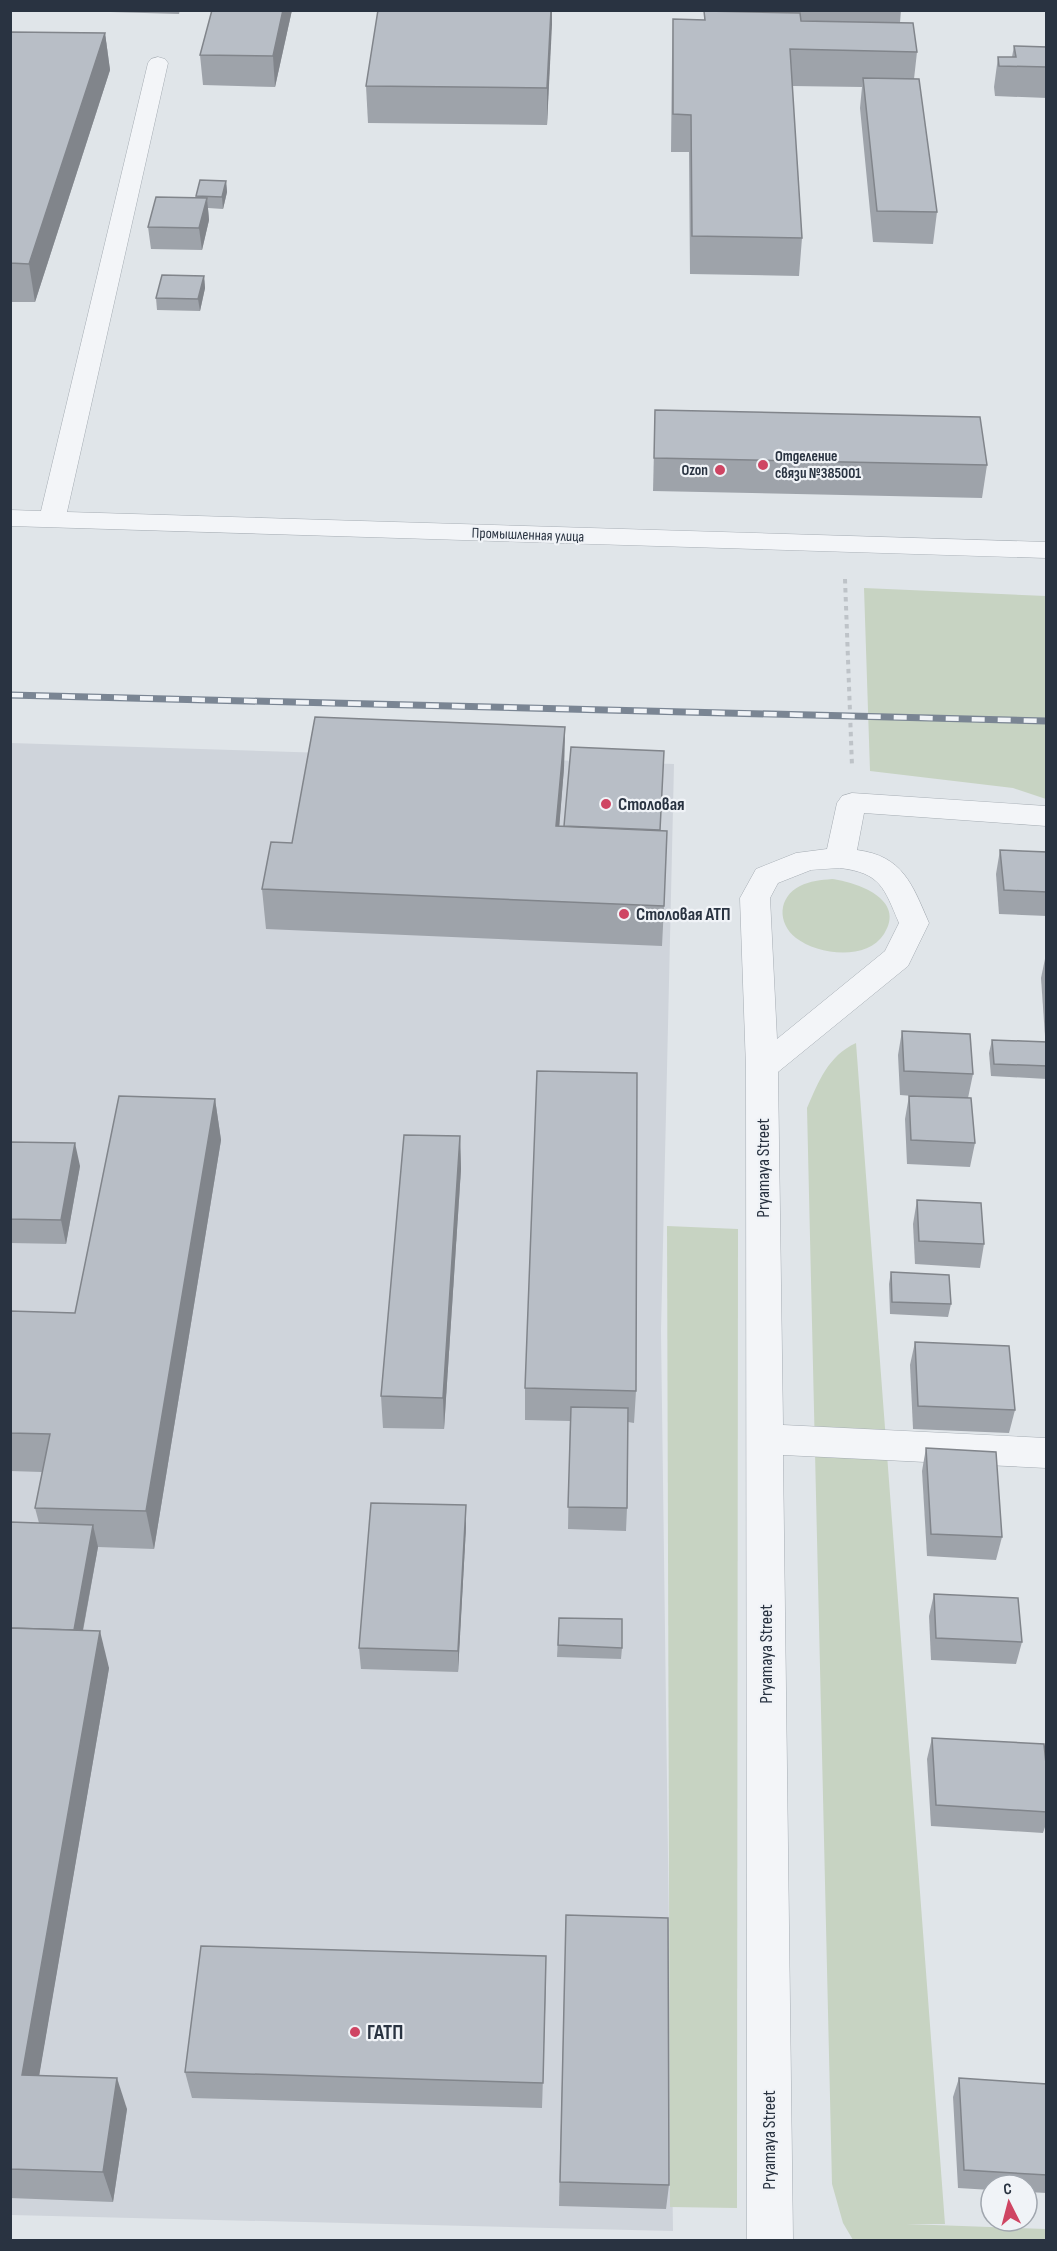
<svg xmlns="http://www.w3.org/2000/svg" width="1057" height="2251" font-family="'Sofia Sans Condensed',sans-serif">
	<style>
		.built { fill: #cfd4db }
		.green { fill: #c7d3c2 }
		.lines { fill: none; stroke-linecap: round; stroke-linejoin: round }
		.minor-casing { stroke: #a5acb3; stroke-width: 1 }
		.path { stroke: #bec3c8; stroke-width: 4; stroke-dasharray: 4.5 4.5; stroke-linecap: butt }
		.minor { fill: #f3f5f8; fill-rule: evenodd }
		.rail-casing { stroke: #7a8593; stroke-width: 7 }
		.rail { stroke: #f0f3f7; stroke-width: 4.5; stroke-dasharray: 13; stroke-linecap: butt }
		.wall { fill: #9ea3aa }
		.shaded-wall { fill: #81858b }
		.building { fill: #b8bec6; stroke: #81858b; stroke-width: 1.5 }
		.poi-dot { fill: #cf4563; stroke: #f0f3f7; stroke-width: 2 }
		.labels { text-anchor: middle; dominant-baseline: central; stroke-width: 4.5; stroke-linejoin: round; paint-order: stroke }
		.far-poi-label { font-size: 15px; font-weight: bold; fill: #293341; stroke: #f0f3f7; text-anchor: start }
		.far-street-label { font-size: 15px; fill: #293341; stroke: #f0f3f7 }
		.poi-label { font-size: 18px; font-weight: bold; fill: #293341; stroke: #f0f3f7; text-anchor: start }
		.street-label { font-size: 18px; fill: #293341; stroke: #f0f3f7 }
		.near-poi-label { font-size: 21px; font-weight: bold; fill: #293341; stroke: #f0f3f7; text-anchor: start }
	</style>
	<rect width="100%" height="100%" fill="#e0e5e9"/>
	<path class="built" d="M11,743L674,764L661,1331L673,2231L11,2215Z"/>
	<g class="green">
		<path d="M864,588L1046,596V799L1013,788L870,771Z"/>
		<path d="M832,879C856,882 907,899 884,934C867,961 818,955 796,938C777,923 778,897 800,886C810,881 821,880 832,879Z"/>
		<path d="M856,1043L945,2224H906L1046,2229V2240H853L843,2223L832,2184L807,1108C819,1081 828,1056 856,1043Z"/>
		<path d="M667,1226L738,1229L737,2208L670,2207Z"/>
	</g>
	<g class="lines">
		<defs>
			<g id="minor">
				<path d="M158,57L165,59L168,63L67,512L1046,542V558L10,526V510L41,511L148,63L151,59Z"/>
				<path d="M852,793L1046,806V826L864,813L857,850C903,856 912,884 929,923L908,966L778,1072L783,1425L1046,1438V1468L783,1455L793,2240H747L746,1068L740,898L756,869L796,853L827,849L837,803L842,796ZM840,868C881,873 884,888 899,923L885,951L777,1039L770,898L778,883L811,870Z"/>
			</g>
		</defs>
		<use href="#minor" class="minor-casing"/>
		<path class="path" d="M845,579L852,766"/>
		<use href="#minor" class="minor"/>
		<defs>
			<path id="rail" d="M10,695L1046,721"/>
		</defs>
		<use href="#rail" class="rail-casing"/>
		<use href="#rail" class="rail"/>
	</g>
	<g class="wall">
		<path d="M42,10H180L179,14Z"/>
		<path d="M292,10L275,87L203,85L200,55Z"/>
		<path d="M378,10H552L547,125L368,123L366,86Z"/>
		<path d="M782,10H901L900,23L917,52L914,79L937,212L933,244L873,242L860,108L862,87L792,86L802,238L799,276L690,274L689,152H671L672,56L673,19L704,20V11L783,13Z"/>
		<path d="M987,10H1047V12L987,11Z"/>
		<path d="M10,32L105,33L110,70L35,302H10Z"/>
		<path d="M1014,46L1047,47V98L995,96L994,87L998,57H1012Z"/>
		<path d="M200,180L226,181L227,192L223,209L208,208L209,220L202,250L151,249L148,227L196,197Z"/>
		<path d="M204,276L205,288L200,311L157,310L156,298Z"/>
		<path d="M655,410L987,465L982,498L653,491Z"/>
		<path d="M565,727L564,768L559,826L660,830L664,906L662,946L266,929L262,889L292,843Z"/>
		<path d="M1000,850L1047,852V916L999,914L996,874Z"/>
		<path d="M1046,954H1047V1037L1045,1036L1041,978Z"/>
		<path d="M902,1031L973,1074L968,1098L975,1143L970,1167L907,1164L905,1119L909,1096H913L900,1095L898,1055Z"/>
		<path d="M992,1040L1047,1042V1079L991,1076L989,1053Z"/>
		<path d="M215,1099L221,1140L154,1549L98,1547L83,1631L109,1668L39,2075L127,2109L113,2202L10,2198V1522L39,1523L35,1508L42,1472L10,1471V1311L75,1313Z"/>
		<path d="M460,1136L461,1169L444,1429L383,1428L381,1396Z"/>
		<path d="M10,1142L80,1166L66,1244L10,1243Z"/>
		<path d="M917,1200L984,1244L980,1268L915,1264L913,1224Z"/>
		<path d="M891,1272L951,1304L948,1317L890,1314L889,1284Z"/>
		<path d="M915,1342L1015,1410L1009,1433L913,1429L910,1365Z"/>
		<path d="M525,1388L636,1391L634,1423L628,1422L627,1508L626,1531L568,1529L570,1421L525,1420Z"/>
		<path d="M926,1448L1002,1537L996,1560L927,1556L922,1471Z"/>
		<path d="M466,1527L458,1672L361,1669L359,1648Z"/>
		<path d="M934,1594L1022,1642L1016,1664L931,1660L929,1616Z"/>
		<path d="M559,1618L622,1648L621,1659L557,1657Z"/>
		<path d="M932,1738L1047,1774V1821L1043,1833L931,1826L927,1759Z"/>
		<path d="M566,1915L669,2185L666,2209L559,2206Z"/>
		<path d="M546,1983L542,2108L192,2098L185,2072Z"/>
		<path d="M959,2078L1047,2084V2193L1027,2192V2185H991V2190L958,2188L953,2097Z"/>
	</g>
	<g class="shaded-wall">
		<path d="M283,10H292L275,87L273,56Z"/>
		<path d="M551,10H552V25L547,125V88Z"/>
		<path d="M105,33L110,70L35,302L29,264Z"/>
		<path d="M226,181L227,192L223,209L222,197Z"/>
		<path d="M207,198L209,220L202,250L199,228Z"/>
		<path d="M204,276L205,288L200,311L198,299Z"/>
		<path d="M565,727L564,768L556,867V826Z"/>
		<path d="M215,1099L221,1140L154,1549L146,1511Z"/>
		<path d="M460,1136L461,1169L444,1429L443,1398Z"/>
		<path d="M75,1143L80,1166L66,1244L61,1220Z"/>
		<path d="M466,1505V1527L458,1672V1651Z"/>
		<path d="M93,1525L98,1547L76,1667L71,1645Z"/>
		<path d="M100,1631L109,1668L34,2106L22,2075Z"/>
		<path d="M117,2078L127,2109L113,2202L103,2172Z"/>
	</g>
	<g class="building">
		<path d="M212,10H283L273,56L200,55Z"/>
		<path d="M378,10H551L547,88L366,86Z"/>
		<path d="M704,11L800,13L801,21L913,23L917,52L790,49L802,238L692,236L691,115L673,114V19L705,20Z"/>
		<path d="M10,32L105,33L29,264L10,263Z"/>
		<path d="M1014,46L1047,47V67L999,66L998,57H1016Z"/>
		<path d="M863,78L919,79L937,212L877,211Z"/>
		<path d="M200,180L226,181L222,197L196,196Z"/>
		<path d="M156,197L207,198L199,228L148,227Z"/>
		<path d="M162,275L204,276L198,299L156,298Z"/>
		<path d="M655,410L980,417L987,465L654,458Z"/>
		<path d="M315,717L565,727L556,826L667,831L664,906L262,889L271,842L292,843Z"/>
		<path d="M571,747L664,751L660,830L564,826Z"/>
		<path d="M1000,850L1047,852V892L1004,890Z"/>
		<path d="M902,1031L970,1034L973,1074L904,1071Z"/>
		<path d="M992,1040L1047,1042V1066L994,1064Z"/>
		<path d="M537,1071L637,1073L636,1391L525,1388Z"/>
		<path d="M119,1096L215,1099L146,1511L35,1508L50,1434L10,1433V1311L75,1313Z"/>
		<path d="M909,1096L971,1098L975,1143L911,1140Z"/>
		<path d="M404,1135L460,1136L443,1398L381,1396Z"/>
		<path d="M10,1142L75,1143L61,1220L10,1219Z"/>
		<path d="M917,1200L981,1203L984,1244L919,1241Z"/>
		<path d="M891,1272L949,1275L951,1304L892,1302Z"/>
		<path d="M915,1342L1009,1346L1015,1410L918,1406Z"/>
		<path d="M571,1407L628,1408L627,1508L568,1507Z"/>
		<path d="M926,1448L996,1452L1002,1537L931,1534Z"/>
		<path d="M371,1503L466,1505L458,1651L359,1648Z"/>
		<path d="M10,1522L93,1525L74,1630L10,1628Z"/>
		<path d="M934,1594L1018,1598L1022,1642L936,1638Z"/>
		<path d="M559,1618L622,1619V1648L558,1645Z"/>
		<path d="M10,1628L100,1631L22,2075L117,2078L103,2172L10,2169Z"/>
		<path d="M932,1738L1044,1744L1047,1774V1812L936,1805Z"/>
		<path d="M566,1915L668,1918L669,2185L560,2182Z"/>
		<path d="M201,1946L546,1956L543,2083L185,2072Z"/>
		<path d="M959,2078L1047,2084V2175L964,2170Z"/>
	</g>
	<g class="poi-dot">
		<circle cx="763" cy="465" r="6"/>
		<circle cx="720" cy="470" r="6"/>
		<circle cx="606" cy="804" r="6"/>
		<circle cx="624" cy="914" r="6"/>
		<circle cx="355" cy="2032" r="6"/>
	</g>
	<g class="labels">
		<g class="far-poi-label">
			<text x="775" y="456">Отделение<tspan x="775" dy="17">связи №385001</tspan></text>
			<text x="708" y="470" text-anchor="end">Ozon</text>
		</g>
		<g class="far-street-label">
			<text transform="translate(528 535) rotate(2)">Промышленная улица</text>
		</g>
		<g class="poi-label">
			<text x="618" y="804">Столовая</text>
			<text x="636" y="914">Столовая АТП</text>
		</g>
		<g class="street-label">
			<text transform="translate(763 1168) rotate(-90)">Pryamaya Street</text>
			<text transform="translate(766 1654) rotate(-90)">Pryamaya Street</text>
			<text transform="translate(769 2140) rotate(-90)">Pryamaya Street</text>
		</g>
		<g class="near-poi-label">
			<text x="367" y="2032">ГАТП</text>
		</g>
	</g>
	<rect width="1057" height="2251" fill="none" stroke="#293341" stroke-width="24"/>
	<g transform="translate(1009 2203) rotate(354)"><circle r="28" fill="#f0f3f7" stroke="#a0a6ae" stroke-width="1.5"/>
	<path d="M0-4.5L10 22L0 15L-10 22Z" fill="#cf4563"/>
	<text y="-9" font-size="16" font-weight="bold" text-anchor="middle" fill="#293341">С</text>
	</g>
</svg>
